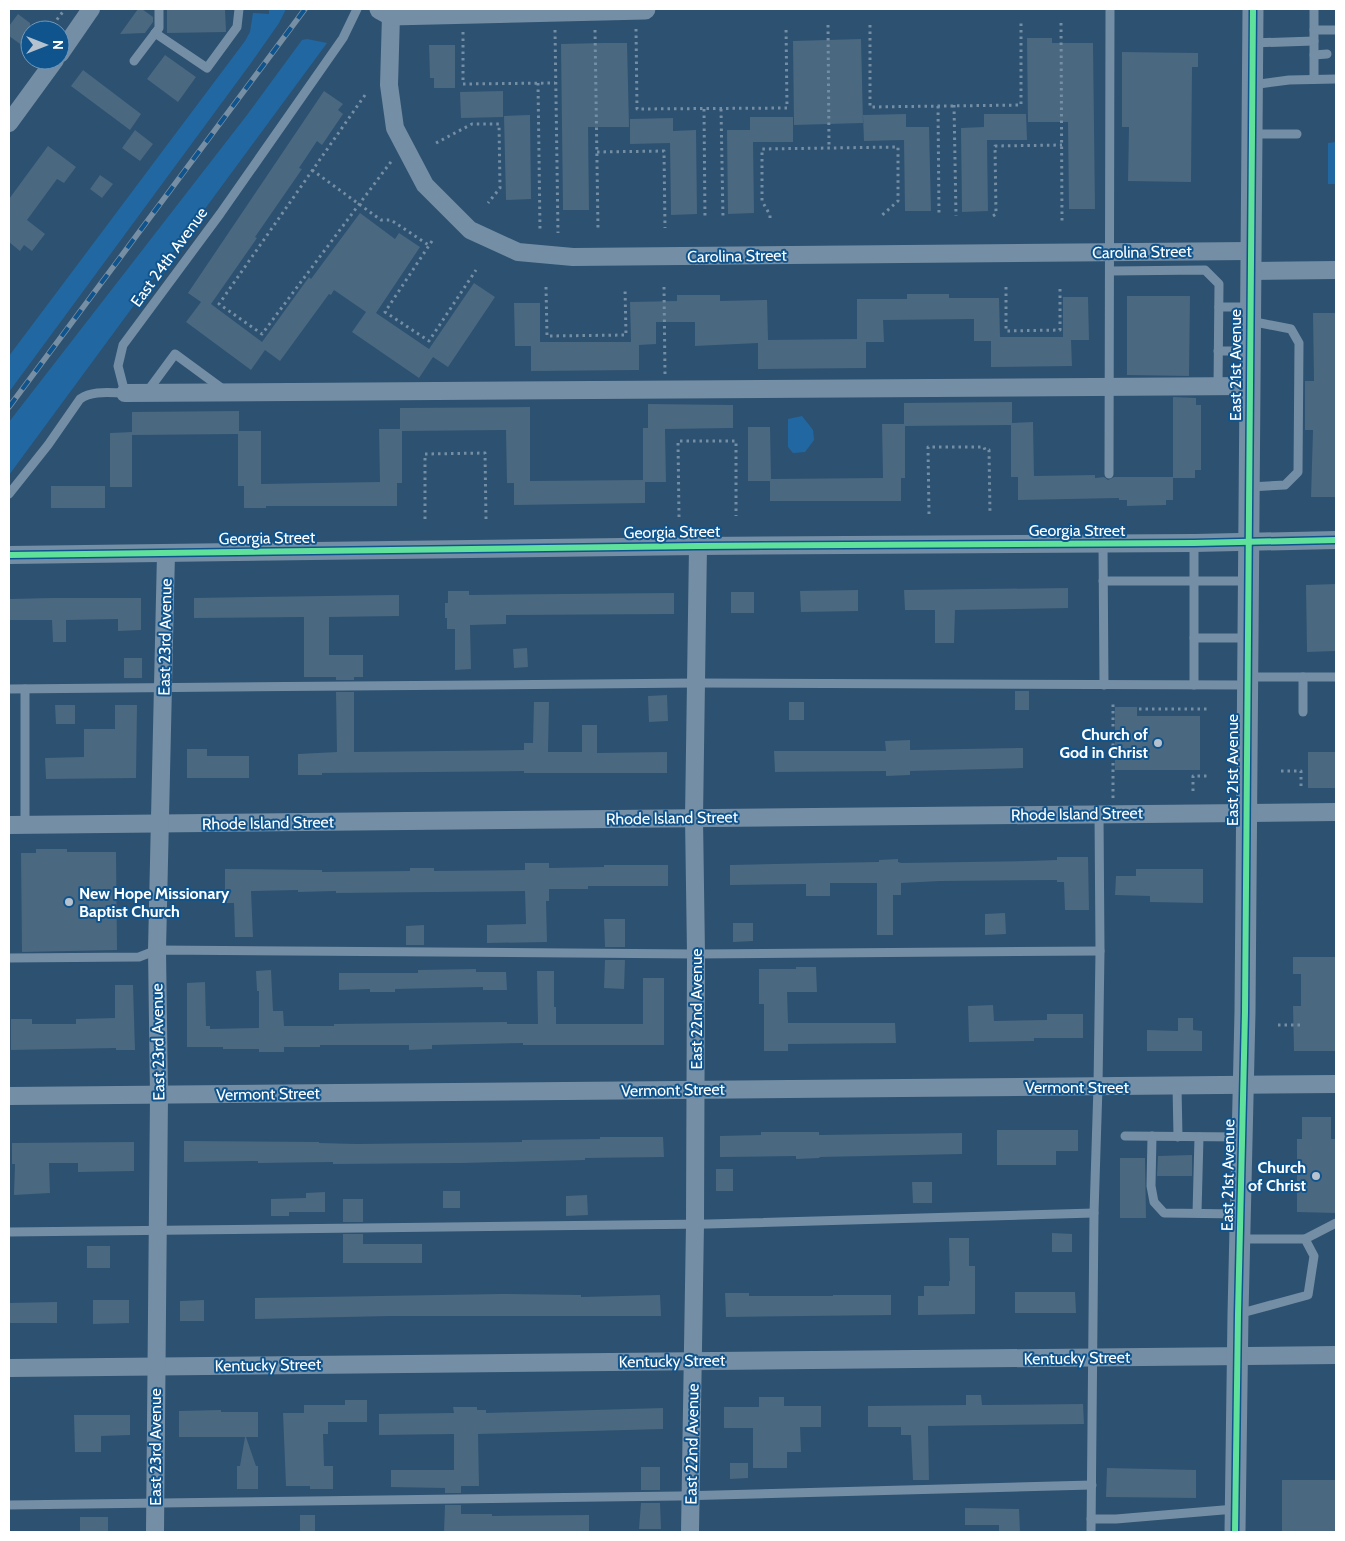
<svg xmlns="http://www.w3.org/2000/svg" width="1345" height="1541" font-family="Cabin,sans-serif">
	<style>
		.green { fill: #2168a3 }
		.building { fill: #4a6880 }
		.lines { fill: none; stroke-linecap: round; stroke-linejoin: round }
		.path { stroke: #748ea5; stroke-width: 3; stroke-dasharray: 2.5 4; stroke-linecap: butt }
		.service { stroke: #748ea5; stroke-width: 9 }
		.minor { stroke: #748ea5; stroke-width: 18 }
		.tertiary { stroke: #748ea5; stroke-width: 21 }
		.rail-casing { stroke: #778fa4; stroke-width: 5.5 }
		.rail { stroke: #10548d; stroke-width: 4; stroke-dasharray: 11; stroke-linecap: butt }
		.cycleway-casing { stroke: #10548d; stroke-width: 9 }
		.cycleway { stroke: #60e19b; stroke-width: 6 }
		.poi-dot { fill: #b6c2cd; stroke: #10548d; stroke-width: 2 }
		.labels { text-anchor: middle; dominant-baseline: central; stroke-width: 4; stroke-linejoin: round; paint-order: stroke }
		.street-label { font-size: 16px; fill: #fff; stroke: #10548d }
		.poi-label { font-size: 16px; font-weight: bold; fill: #fff; stroke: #10548d; text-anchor: end }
	</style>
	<rect width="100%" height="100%" fill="#2d5170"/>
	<g class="green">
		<path d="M269,9H286L279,23L251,63L9,392V356L245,41L250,32L253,13L269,14Z"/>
		<path d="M307,39L327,43L9,475V422L247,115L302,40Z"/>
		<path d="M1336,142V184H1328V143Z"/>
		<path d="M802,416L813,430L814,440L805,452L793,453L788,447V419Z"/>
	</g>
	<g class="building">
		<path d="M138,9H142L153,17V22L145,33L120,34Z"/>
		<path d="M167,9H225L226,32L167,33Z"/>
		<path d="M18,14L30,23V51L9,36V26Z"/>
		<path d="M1027,38H1052V43H1093L1095,209H1069L1068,122H1028Z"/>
		<path d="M861,39L863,123L794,125L793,41Z"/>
		<path d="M602,43H627L629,127H588L589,210H563L561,44Z"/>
		<path d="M429,45H455V88H434V78H430Z"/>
		<path d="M1122,52L1198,53V67H1192L1191,182L1128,181L1129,127H1122Z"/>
		<path d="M165,55L196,77L178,102L147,79Z"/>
		<path d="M83,70L141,114L130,130L71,86Z"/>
		<path d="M324,91L343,104L338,110L343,114L322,145L317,141L299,168L302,169L255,237L257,238L211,304L262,342L309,277L311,279L360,213L395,239L399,233L420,247L376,313L429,349L474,283L495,297L448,367L433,357L419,378L352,332L366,312L334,290L331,295L329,294L280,361L265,350L251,370L186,322L201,302L188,293Z"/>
		<path d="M503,91V117L461,118L460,92Z"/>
		<path d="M906,114V127H929L931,211H905L904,140L864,141L863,115Z"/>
		<path d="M984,114H1026L1027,140H987L988,211L962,212L961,128L984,127Z"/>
		<path d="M530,115L531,199L506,200L504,116Z"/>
		<path d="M750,117H793V142H753L754,213L728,214L727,130H750Z"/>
		<path d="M673,118V131L696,130L697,214L671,215L670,143L630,144V119Z"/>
		<path d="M135,130L153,144L140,161L122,148Z"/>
		<path d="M48,146L76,167L64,183L57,179L27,220L45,234L32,251L24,245L20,251L9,242V199Z"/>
		<path d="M100,175L113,184L102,198L90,189Z"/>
		<path d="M907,294H949V298H999L1000,337H1063V297H1088L1089,340H1071L1072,366L991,367V341H974V319L883,320L884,342H866V368L758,369V343L695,346V322H656V344L639,345V370L531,371V346H515L514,303H540V342H631L630,302L677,301V295H720V301L767,300L768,340L857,339V299H907Z"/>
		<path d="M1127,296H1190L1189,376L1127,375Z"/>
		<path d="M1313,313H1336V497H1311L1313,430H1305V381H1314Z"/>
		<path d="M1173,397L1196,398V405H1201V470H1195V478H1173V500H1166V505L1127,506V500H1119V498L1018,500V477H1011V425L905,426V478H901V501H770V481H748V427H770L771,479L883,478L882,424H904V403L1012,402V423L1033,422L1034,476L1095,475V478L1104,477L1108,480L1114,477H1173Z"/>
		<path d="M648,404L733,405V428L665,429L666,482H645V503L514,505V483H507L506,430L402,431V483H397V506H266V508H244V486H238V434L132,435V487H110V433L132,432V412L239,411V431H261V484L380,482L379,429H400V408L530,407V481L643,480V428H648Z"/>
		<rect x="51" y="486" width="54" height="22"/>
		<path d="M1336,584V651L1307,652L1306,585Z"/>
		<path d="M1068,588V608L955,610L954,643H935V610H905L904,590Z"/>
		<path d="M858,590V611L801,612L800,591Z"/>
		<path d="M448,591H469V595L674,593V614L506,615V624L470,625L471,669L455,670V629H447V618H445V603H448Z"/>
		<rect x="731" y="592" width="23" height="21"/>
		<path d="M399,595V616L329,617V655H363V677H354V680H336V677H304V617L194,618V598Z"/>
		<path d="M52,598H141V630L118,631V619L66,620V642H53L52,620H9V599Z"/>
		<path d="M527,648L528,667L514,668L513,649Z"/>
		<rect x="124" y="658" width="18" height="20"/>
		<rect x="1015" y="691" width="14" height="19"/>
		<path d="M336,692H354V752L524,750V743H533L534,702H549L548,752H582V725H597V753L667,752V773H524V771L322,773V775H298V754L337,752Z"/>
		<path d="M667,695L668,721L649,722L648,696Z"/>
		<rect x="789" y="702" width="15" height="18"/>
		<path d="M55,705H75V724H56Z"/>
		<path d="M115,705H137L136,778L46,779L45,758L84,757V729H115Z"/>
		<path d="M1115,707H1137V716H1200V770H1115Z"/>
		<path d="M910,740V750L1023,748V768L910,771V775L886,776V771L775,772L774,751H886L885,741Z"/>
		<path d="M187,749H207V756H249V778H187Z"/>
		<rect x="1308" y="752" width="28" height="36"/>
		<path d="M36,849H67V852H116L117,950L22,952L21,853H36Z"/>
		<path d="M1057,857H1088L1089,910H1065L1064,882H1057V880L940,881L901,883V895H893V935H877V883H830V896H806V884L730,885V865L879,862V860L898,859V862L901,863L1028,861L1057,860Z"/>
		<path d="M525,863H549V868L604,867V865H668V886H588V889H549V901H546L547,942L487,943V925L526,924L525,891L336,893V891L298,892V890L251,891L253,937H235L234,903H225V869L322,870V872L410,871V868H434V871L525,870Z"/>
		<path d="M1136,869H1203V903L1150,902V896L1115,895L1116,876H1136Z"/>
		<path d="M1005,913L1006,934L985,935V914Z"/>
		<path d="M604,919H625V947H605Z"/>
		<path d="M733,923H753V941L733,942Z"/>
		<path d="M424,925V945H406V926Z"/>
		<path d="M1293,957H1336V1051H1294L1293,1006H1301V974H1293Z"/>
		<path d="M605,960H625L624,989L604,988Z"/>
		<path d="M796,967H816L817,992H787L788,1023H895L896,1043L788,1044V1051H764V1004H759V969H796Z"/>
		<path d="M476,969V972H506L507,990H483V987L395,989V992H370V989L339,990V973H418V970Z"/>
		<path d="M271,970L273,1011H283L284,1026H334V1024L507,1022V1024H538L537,971H554V1007H556V1024H643V978H664V1045H523V1043L432,1045V1049L409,1050V1045H320V1047H284V1052H259V1049H223V1047H187V983L205,982L206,1026H210V1029L259,1028V991H257L256,971Z"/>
		<path d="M115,985H133L135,1050H116V1048L11,1050V1019H32V1024H76V1019L115,1018Z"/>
		<path d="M993,1005L994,1021L1047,1020V1014H1083V1038H1034V1041L969,1042L968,1006Z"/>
		<path d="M1178,1018H1193V1030L1202,1031V1051H1147V1030L1178,1031Z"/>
		<path d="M1302,1117H1331V1139H1336V1213L1297,1212V1139H1302Z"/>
		<path d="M997,1130H1078V1151H1056V1165H997Z"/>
		<path d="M761,1132H819V1135L962,1133V1154L819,1157L820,1158L796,1159V1156L720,1157V1136L761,1135Z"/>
		<path d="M600,1137H663L664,1157L585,1158V1160L462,1163L333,1164V1162L258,1163V1161L184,1162V1141L319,1142V1143L356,1144L522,1142V1140L600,1139Z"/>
		<path d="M134,1142V1171L78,1172V1163H49L50,1193L14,1195L15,1164H12V1143Z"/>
		<path d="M1192,1155V1176H1157L1158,1156Z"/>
		<path d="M1120,1158H1145L1146,1218H1120Z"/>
		<rect x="716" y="1169" width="17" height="22"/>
		<path d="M912,1182H932V1203H913Z"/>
		<rect x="443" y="1191" width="17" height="17"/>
		<path d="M325,1192V1212H289V1216H271V1199L306,1198V1193Z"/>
		<path d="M587,1195L588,1215L566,1216V1196Z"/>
		<rect x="343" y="1199" width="20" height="23"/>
		<path d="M1052,1233L1072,1234V1252H1052Z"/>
		<path d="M343,1234H363V1244H422V1263H343Z"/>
		<path d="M949,1238H969V1266H975V1314L918,1315V1296H924V1286H949V1281H950Z"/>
		<rect x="87" y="1246" width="23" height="22"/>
		<path d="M1015,1292H1075L1076,1313H1015Z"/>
		<path d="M725,1293H749V1296H833V1295H891V1315L726,1317Z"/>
		<path d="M502,1294L581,1295V1297L660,1295L661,1316H390L255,1319V1298Z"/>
		<path d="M93,1300H129V1323L93,1324Z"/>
		<path d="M204,1300V1321H180V1301Z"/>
		<path d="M57,1302V1323H9V1303Z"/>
		<path d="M966,1395H981L982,1405L1083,1404L1084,1424L928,1426L929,1480H913L911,1435H901V1427H868V1406L966,1405Z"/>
		<path d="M759,1397H784V1406H821V1427H800L801,1452H787V1468H753V1428H724V1407H759Z"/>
		<path d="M345,1400H367V1422H328V1434H323L324,1466H333V1489H310V1486H286L283,1413H304V1405H345Z"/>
		<path d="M453,1407H477V1410H486V1413L663,1408V1429L478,1434L479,1486H461V1493H445V1488L391,1487V1470H454V1434L379,1435V1414L454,1413Z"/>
		<path d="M221,1410V1412H258V1437H246L256,1466H258V1489H237V1466H240L245,1437H179V1411Z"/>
		<path d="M74,1415H130V1435L101,1436V1452H75Z"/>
		<path d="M730,1463H748V1478L730,1479Z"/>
		<rect x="641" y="1467" width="19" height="23"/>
		<path d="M1107,1468L1196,1470V1498L1106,1497Z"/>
		<rect x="1282" y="1480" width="54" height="52"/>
		<path d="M641,1503H660L661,1529H639Z"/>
		<path d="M445,1505H461V1514H492V1516L589,1515V1532H444Z"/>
		<path d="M965,1508L1019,1509L1020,1532H999V1525H965Z"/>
		<rect x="300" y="1515" width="15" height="17"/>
		<rect x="80" y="1517" width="28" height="15"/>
	</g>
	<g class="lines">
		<g class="path">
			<path d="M1061,23L1062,222"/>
			<path d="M828,25L829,148"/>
			<path d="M870,25V107L1021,105V23"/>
			<path d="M636,29L637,109L787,108L786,26"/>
			<path d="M49,30L65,9"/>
			<path d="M555,30L558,233"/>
			<path d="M595,30L598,229"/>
			<path d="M463,32V84L555,83"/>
			<path d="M538,83L540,230"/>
			<path d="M365,95L219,304L262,334L393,159"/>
			<path d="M954,105L956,216"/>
			<path d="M938,106L939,216"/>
			<path d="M704,109L705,219"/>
			<path d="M721,109L723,219"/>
			<path d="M436,143L472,124H499L500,188L488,203"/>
			<path d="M597,152L664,151L665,228"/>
			<path d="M312,170L381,220H391L430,246"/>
			<path d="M993,216L996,214L995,146L1062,145"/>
			<path d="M770,218V215L762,201V149L898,147V201L880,217"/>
			<path d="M432,241L385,312L429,341L476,270"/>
			<path d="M546,287L547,336L626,335L625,288"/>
			<path d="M664,287L665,374"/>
			<path d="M1006,287V331L1060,330V286"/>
			<path d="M929,514L928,447H984L985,450H989L990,514"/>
			<path d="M679,517L678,441H736V516"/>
			<path d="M425,519V454L485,453L486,519"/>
			<path d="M1139,709H1208"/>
			<path d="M1281,771H1301V790"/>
			<path d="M1193,791V776H1208"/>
			<path d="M1113,798V702"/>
			<path d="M1278,1025H1301"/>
		</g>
		<g class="service">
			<path d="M1314,9V79"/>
			<path d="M1314,30H1336"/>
			<path d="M155,33L207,68L237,27L239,9"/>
			<path d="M1252,43L1314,41"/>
			<path d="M1314,55L1327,54"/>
			<path d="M134,61L159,28V9"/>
			<path d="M1252,85L1289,80L1336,79"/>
			<path d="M1253,134H1297"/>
			<path d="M1110,271L1205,270L1219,284L1218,386"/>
			<path d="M1219,307H1249"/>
			<path d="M1218,351H1249"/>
			<path d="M147,392L175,354L224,390"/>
			<path d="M1109,474L1110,9"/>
			<path d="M1249,487L1285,485L1298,472L1299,343L1291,329L1250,321"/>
			<path d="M9,494L48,445L80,399C93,390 110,393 125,393L118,366L123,345L220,214L343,38L357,9"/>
			<path d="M1194,543V685"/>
			<path d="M1103,544L1104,685"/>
			<path d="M1103,581H1248"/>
			<path d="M1194,638H1247"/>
			<path d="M1247,677H1336"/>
			<path d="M1303,677V712"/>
			<path d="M9,689L697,683L1247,685"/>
			<path d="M25,689V825"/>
			<path d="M9,958L139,957L157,950L696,954L1100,951"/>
			<path d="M1177,1086L1178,1137"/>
			<path d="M1125,1136L1242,1137"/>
			<path d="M1152,1136L1151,1186L1154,1202L1164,1213L1241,1214"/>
			<path d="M1197,1213L1199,1137"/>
			<path d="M9,1232L708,1224L1094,1213"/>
			<path d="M1305,1239L1336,1223"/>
			<path d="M1238,1314L1308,1295L1314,1256L1305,1239H1240"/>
			<path d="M9,1505L679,1496L1092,1485"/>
			<path d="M1091,1519H1116L1235,1509"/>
			<path d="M1091,1532L1094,1213L1098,1086L1100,951L1099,814"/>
		</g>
		<g class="minor">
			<path d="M391,15L389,85L395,128L425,185L470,230L518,252L573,257L1250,251"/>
			<path d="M60,54L91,9"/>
			<path d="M9,123L55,60"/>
			<path d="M1250,271L1336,270"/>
			<path d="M125,393L1249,386"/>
			<path d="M9,555L698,546L1194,543L1336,540"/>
			<path d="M9,825L1336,812"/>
			<path d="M9,1096L1336,1084"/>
			<path d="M9,1368L1336,1355"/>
			<path d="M155,1532L159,1095L157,950L166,553"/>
			<path d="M690,1532L695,1224L696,954L694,818L698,546"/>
		</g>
		<g class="tertiary">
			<path d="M380,9L391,15L645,9"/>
			<path d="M1235,1532L1238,1314L1245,1012L1253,9"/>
		</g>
		<defs>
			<path id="rail" d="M9,407L305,9"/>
		</defs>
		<use href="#rail" class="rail-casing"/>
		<use href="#rail" class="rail"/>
		<defs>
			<g id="cycleway">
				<path d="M9,555L698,546L1194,543L1336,540"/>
				<path d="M1235,1532L1238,1314L1245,1012L1253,9"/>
			</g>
		</defs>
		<use href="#cycleway" class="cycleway-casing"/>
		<use href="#cycleway" class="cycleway"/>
	</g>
	<g class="poi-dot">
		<circle cx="1158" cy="743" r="5"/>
		<circle cx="69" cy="902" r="5"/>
		<circle cx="1316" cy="1176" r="5"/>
	</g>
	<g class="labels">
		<g class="street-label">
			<text transform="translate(1142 252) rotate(-1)">Carolina Street</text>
			<text transform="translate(737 256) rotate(-1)">Carolina Street</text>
			<text transform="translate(169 257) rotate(-54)">East 24th Avenue</text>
			<text transform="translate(1235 365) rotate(-90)">East 21st Avenue</text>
			<text x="1077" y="530">Georgia Street</text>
			<text transform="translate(672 532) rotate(-1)">Georgia Street</text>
			<text transform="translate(267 538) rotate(-1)">Georgia Street</text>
			<text transform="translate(165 637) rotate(-89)">East 23rd Avenue</text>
			<text transform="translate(1232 770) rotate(-90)">East 21st Avenue</text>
			<text transform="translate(1077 814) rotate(-1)">Rhode Island Street</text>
			<text transform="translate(672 818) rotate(-1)">Rhode Island Street</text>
			<text transform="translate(268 823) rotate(-1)">Rhode Island Street</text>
			<text transform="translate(696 1009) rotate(-90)">East 22nd Avenue</text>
			<text transform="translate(158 1042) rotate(-91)">East 23rd Avenue</text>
			<text x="1077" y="1087">Vermont Street</text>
			<text transform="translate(673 1090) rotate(-1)">Vermont Street</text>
			<text transform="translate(268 1094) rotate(-1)">Vermont Street</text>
			<text transform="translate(1228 1175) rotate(-89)">East 21st Avenue</text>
			<text transform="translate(1077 1358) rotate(-1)">Kentucky Street</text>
			<text transform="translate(672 1361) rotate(-1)">Kentucky Street</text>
			<text transform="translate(268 1365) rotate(-1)">Kentucky Street</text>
			<text transform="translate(692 1444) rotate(-89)">East 22nd Avenue</text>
			<text transform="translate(155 1447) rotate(-90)">East 23rd Avenue</text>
		</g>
		<g class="poi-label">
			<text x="1148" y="734">Church of<tspan x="1148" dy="18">God in Christ</tspan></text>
			<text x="79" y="893" text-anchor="start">New Hope Missionary<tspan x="79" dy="18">Baptist Church</tspan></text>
			<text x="1306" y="1167">Church<tspan x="1306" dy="18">of Christ</tspan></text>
		</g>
	</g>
	<rect width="1345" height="1541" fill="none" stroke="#ffffff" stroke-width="20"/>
	<g transform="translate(45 45) rotate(90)"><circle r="24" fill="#10548d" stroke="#7098bb"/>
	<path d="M0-4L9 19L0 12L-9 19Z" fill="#b6c2cd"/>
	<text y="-8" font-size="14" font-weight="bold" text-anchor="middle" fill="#ffffff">N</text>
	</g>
</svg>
